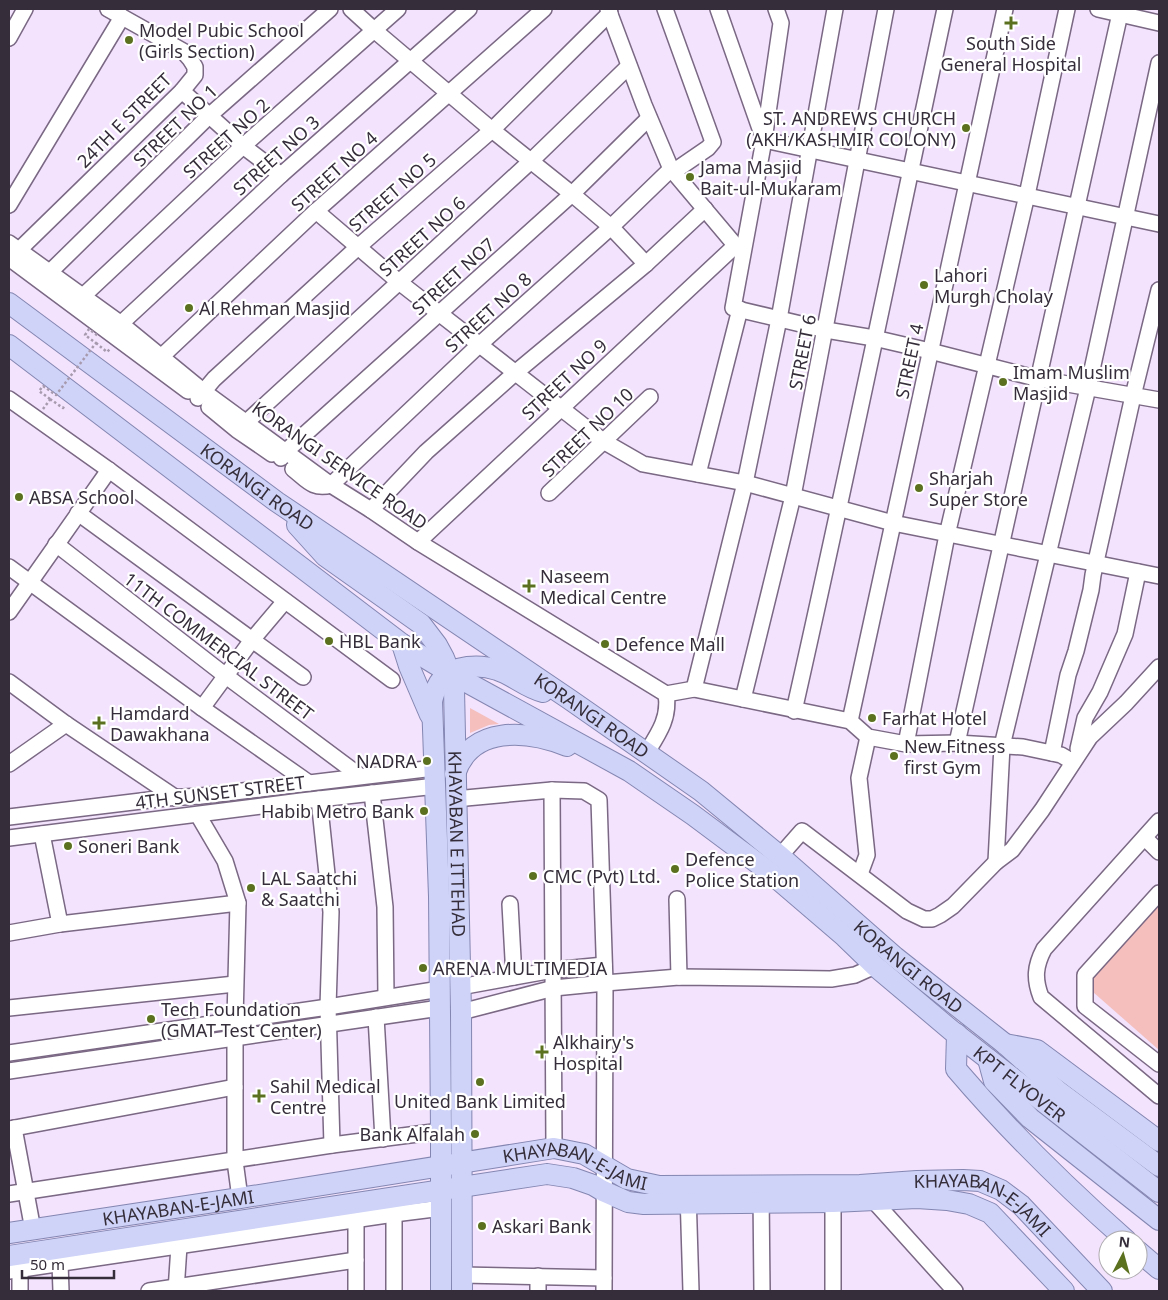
<svg xmlns="http://www.w3.org/2000/svg" width="1168" height="1300" font-family="'Noto Sans',sans-serif">
	<style>
		.green { fill: #f4bfbd }
		.lines { fill: none; stroke-linecap: round; stroke-linejoin: round }
		.minor-casing { stroke: #7a6884; stroke-width: 18 }
		.major-casing { stroke: #8486b2; stroke-width: 22 }
		.path { stroke: #a79aae; stroke-width: 2.5; stroke-dasharray: 2.5 2.5; stroke-linecap: butt }
		.minor { stroke: #fff; stroke-width: 15 }
		.major { stroke: #cfd3f7; stroke-width: 20 }
		.path-bridge { stroke: #a79aae; stroke-width: 2.5; stroke-dasharray: 2.5 2.5; stroke-linecap: butt }
		.poi-dot { fill: #5c7120; stroke: #fff; stroke-width: 2 }
		.labels { text-anchor: middle; dominant-baseline: central; stroke-width: 4.5; stroke-linejoin: round; paint-order: stroke }
		.poi-label { font-size: 18px; fill: #352e3a; stroke: #fff; text-anchor: start }
		.street-label { font-size: 18px; fill: #352e3a; stroke: #fff }
	</style>
	<rect width="100%" height="100%" fill="#f3e3fc"/>
	<g class="green">
		<path d="M470,708L499,724L489,725L470,733Z"/>
		<path d="M1159,903V1050L1093,992L1094,972Z"/>
	</g>
	<g class="lines">
		<defs>
			<g id="minor">
				<path d="M351,9L374,30L492,130L572,194L611,227L646,264"/>
				<path d="M608,9L644,105L671,169L741,252"/>
				<path d="M665,9L713,142L708,148L673,172"/>
				<path d="M718,9L764,140L1159,224"/>
				<path d="M776,9L781,23L764,140L733,308L826,330L874,338L930,351L1039,379L1159,400"/>
				<path d="M1098,9L1159,23"/>
				<path d="M9,38L25,9"/>
				<path d="M182,91L243,146L281,175"/>
				<path d="M9,205L122,17"/>
				<path d="M316,211L399,282L603,441L643,464L745,483L893,523L1159,576"/>
				<path d="M9,243L120,323L203,391L331,485L371,510L418,542L666,694L694,689L850,721L868,737L906,744L957,743L1023,747L1061,755L1073,762"/>
				<path d="M19,250L182,91L195,75V67L190,59L183,51L108,9"/>
				<path d="M9,258L188,391"/>
				<path d="M50,272L210,115L330,9"/>
				<path d="M82,297L243,146L398,9"/>
				<path d="M114,330L281,175L469,9"/>
				<path d="M158,364L161,357L316,211L544,9"/>
				<path d="M198,398L214,379L358,247L492,130L610,13"/>
				<path d="M9,399L109,470L392,680"/>
				<path d="M209,407L237,430L272,454"/>
				<path d="M240,428L531,161L629,66"/>
				<path d="M281,458L285,452L572,194L649,118"/>
				<path d="M293,469C307,480 313,490 331,485L479,345L611,227L671,169"/>
				<path d="M698,474L740,309"/>
				<path d="M549,493L650,397"/>
				<path d="M371,510L426,452L515,373L646,264L705,209"/>
				<path d="M78,513L303,677"/>
				<path d="M418,542L736,245"/>
				<path d="M56,544L226,676L360,776"/>
				<path d="M9,567L202,708L309,783"/>
				<path d="M9,612L109,470"/>
				<path d="M9,682L66,724L176,798"/>
				<path d="M694,689L745,483L779,319L835,9"/>
				<path d="M743,699L793,496L886,9"/>
				<path d="M202,708L252,640L285,601"/>
				<path d="M794,711C847,477 895,243 945,9"/>
				<path d="M850,721L1005,9"/>
				<path d="M957,743L1121,9"/>
				<path d="M906,744L947,535L1027,195L1067,9"/>
				<path d="M1078,749L1085,718L1100,692L1125,634L1138,572"/>
				<path d="M647,752C659,733 670,717 666,694"/>
				<path d="M1052,753L1068,675L1076,651L1091,590L1093,575L1133,396L1159,290"/>
				<path d="M9,764L66,724"/>
				<path d="M552,790L554,1148"/>
				<path d="M372,793L385,907L386,997"/>
				<path d="M319,799L331,912L328,1007L332,1145"/>
				<path d="M455,799L552,790L584,791L599,800L605,983L604,1291"/>
				<path d="M198,815L225,861L238,903L235,1019"/>
				<path d="M9,817L166,798L201,796L434,768"/>
				<path d="M1159,821L1044,949C1035,966 1034,979 1041,997L1159,1096"/>
				<path d="M42,834L60,924"/>
				<path d="M9,838L301,801L436,786"/>
				<path d="M1145,838L1159,852"/>
				<path d="M780,856L802,831L907,911L924,919H932L940,915L953,906L996,862L1012,850L1042,810L1090,737L1126,703L1159,667"/>
				<path d="M996,862L1002,746L1088,388L1159,63"/>
				<path d="M860,874L867,855L859,778L868,737"/>
				<path d="M1159,893L1085,975V1006L1159,1064"/>
				<path d="M677,899L679,977"/>
				<path d="M510,904L514,977"/>
				<path d="M9,933L60,924L238,903"/>
				<path d="M460,987L553,970L604,965"/>
				<path d="M9,1008L235,984"/>
				<path d="M461,1012L554,988L605,983L679,977L831,979L855,975L875,966"/>
				<path d="M376,1017L383,1139"/>
				<path d="M235,1037V1161L240,1198"/>
				<path d="M9,1053L328,1007L440,989"/>
				<path d="M9,1071L440,1008"/>
				<path d="M14,1128L33,1230"/>
				<path d="M9,1129L235,1087"/>
				<path d="M761,1192L762,1291"/>
				<path d="M688,1193L691,1291"/>
				<path d="M9,1194L332,1145L441,1131"/>
				<path d="M873,1200L955,1291"/>
				<path d="M356,1221V1291"/>
				<path d="M60,1263L61,1291"/>
				<path d="M20,1269V1291"/>
				<path d="M9,1271L394,1214L442,1208"/>
				<path d="M462,1275L604,1278"/>
				<path d="M149,1291L356,1260"/>
				<path d="M176,1291L179,1246"/>
				<path d="M394,1291V1214"/>
				<path d="M538,1291V1276"/>
				<path d="M833,1291V1192"/>
			</g>
			<g id="major">
				<path id="s1" d="M9,303L277,502L569,699L701,791L780,856L895,957L1005,1044L1058,1091L1159,1166"/>
				<path id="s2" d="M9,345L402,644L450,673L629,771L693,815L768,871L845,937L875,966L951,1030L1159,1192"/>
				<path id="s3" d="M297,525L325,556L421,624L437,645L444,658L450,673L454,689L461,1012L462,1291"/>
				<path d="M402,644L409,666L430,715"/>
				<path d="M455,774C471,725 527,730 567,746"/>
				<path d="M957,1034L956,1069C1008,1130 1066,1187 1126,1240"/>
				<path d="M1005,1044L1037,1050L1159,1141"/>
				<path d="M988,1059L994,1081L1030,1118L1159,1220"/>
				<path id="s4" d="M9,1233L240,1198L554,1148L584,1154L627,1179L659,1186L860,1185L917,1181L963,1180L980,1181L1001,1190L1021,1205L1102,1291"/>
				<path d="M1138,1251L1159,1269"/>
				<path d="M9,1256L547,1174L573,1178L593,1185L603,1191L628,1202L644,1204L833,1202L917,1198L947,1200L969,1204L990,1213L1064,1291"/>
				<path d="M441,1291V1131L439,896L432,701C434,693 436,686 442,679C454,665 480,664 497,670C513,675 526,688 543,692"/>
			</g>
		</defs>
		<use href="#minor" class="minor-casing"/>
		<use href="#major" class="major-casing"/>
		<g class="path">
			<path d="M96,343L107,352L110,349"/>
			<path d="M50,399L63,408L65,405"/>
			<path d="M43,409L52,397"/>
		</g>
		<use href="#minor" class="minor"/>
		<use href="#major" class="major"/>
		<path class="path-bridge" d="M50,399L39,391L43,386L56,395L96,343L85,335L89,329L98,336"/>
	</g>
	<g class="poi-dot">
		<path d="M1008.5 15.5h5v5h5v5h-5v5h-5v-5h-5v-5h5z"/>
		<circle cx="129" cy="40" r="5"/>
		<circle cx="966" cy="128" r="5"/>
		<circle cx="690" cy="177" r="5"/>
		<circle cx="924" cy="285" r="5"/>
		<circle cx="189" cy="308" r="5"/>
		<circle cx="1003" cy="382" r="5"/>
		<circle cx="919" cy="488" r="5"/>
		<circle cx="19" cy="497" r="5"/>
		<path d="M526.5 578.5h5v5h5v5h-5v5h-5v-5h-5v-5h5z"/>
		<circle cx="329" cy="641" r="5"/>
		<circle cx="605" cy="644" r="5"/>
		<circle cx="872" cy="718" r="5"/>
		<path d="M96.5 715.5h5v5h5v5h-5v5h-5v-5h-5v-5h5z"/>
		<circle cx="894" cy="756" r="5"/>
		<circle cx="427" cy="761" r="5"/>
		<circle cx="424" cy="811" r="5"/>
		<circle cx="68" cy="846" r="5"/>
		<circle cx="675" cy="869" r="5"/>
		<circle cx="533" cy="876" r="5"/>
		<circle cx="251" cy="888" r="5"/>
		<circle cx="423" cy="968" r="5"/>
		<circle cx="151" cy="1019" r="5"/>
		<path d="M539.5 1044.5h5v5h5v5h-5v5h-5v-5h-5v-5h5z"/>
		<circle cx="480" cy="1082" r="5"/>
		<path d="M256.5 1088.5h5v5h5v5h-5v5h-5v-5h-5v-5h5z"/>
		<circle cx="475" cy="1134" r="5"/>
		<circle cx="482" cy="1226" r="5"/>
	</g>
	<g class="labels">
		<g class="poi-label">
			<text x="139" y="30">Model Pubic School<tspan x="139" dy="21">(Girls Section)</tspan></text>
			<text x="1011" y="43" text-anchor="middle">South Side<tspan x="1011" dy="21">General Hospital</tspan></text>
			<text x="956" y="118" text-anchor="end">ST. ANDREWS CHURCH<tspan x="956" dy="21">(AKH/KASHMIR COLONY)</tspan></text>
			<text x="700" y="167">Jama Masjid<tspan x="700" dy="21">Bait-ul-Mukaram</tspan></text>
			<text x="934" y="275">Lahori<tspan x="934" dy="21">Murgh Cholay</tspan></text>
			<text x="199" y="308">Al Rehman Masjid</text>
			<text x="1013" y="372">Imam Muslim<tspan x="1013" dy="21">Masjid</tspan></text>
			<text x="929" y="478">Sharjah<tspan x="929" dy="21">Super Store</tspan></text>
			<text x="29" y="497">ABSA School</text>
			<text x="540" y="576">Naseem<tspan x="540" dy="21">Medical Centre</tspan></text>
			<text x="339" y="641">HBL Bank</text>
			<text x="615" y="644">Defence Mall</text>
			<text x="110" y="713">Hamdard<tspan x="110" dy="21">Dawakhana</tspan></text>
			<text x="882" y="718">Farhat Hotel</text>
			<text x="904" y="746">New Fitness<tspan x="904" dy="21">first Gym</tspan></text>
			<text x="417" y="761" text-anchor="end">NADRA</text>
			<text x="414" y="811" text-anchor="end">Habib Metro Bank</text>
			<text x="78" y="846">Soneri Bank</text>
			<text x="685" y="859">Defence<tspan x="685" dy="21">Police Station</tspan></text>
			<text x="543" y="876">CMC (Pvt) Ltd.</text>
			<text x="261" y="878">LAL Saatchi<tspan x="261" dy="21">&amp; Saatchi</tspan></text>
			<text x="433" y="968">ARENA MULTIMEDIA</text>
			<text x="161" y="1009">Tech Foundation<tspan x="161" dy="21">(GMAT Test Center)</tspan></text>
			<text x="553" y="1042">Alkhairy's<tspan x="553" dy="21">Hospital</tspan></text>
			<text x="270" y="1086">Sahil Medical<tspan x="270" dy="21">Centre</tspan></text>
			<text x="480" y="1101" text-anchor="middle">United Bank Limited</text>
			<text x="465" y="1134" text-anchor="end">Bank Alfalah</text>
			<text x="492" y="1226">Askari Bank</text>
		</g>
		<g class="street-label">
			<text transform="translate(124 120) rotate(-45)">24TH E STREET</text>
			<text transform="translate(175 125) rotate(-44)">STREET NO 1</text>
			<text transform="translate(226 138) rotate(-42)">STREET NO 2</text>
			<text transform="translate(276 155) rotate(-42)">STREET NO 3</text>
			<text transform="translate(334 171) rotate(-42)">STREET NO 4</text>
			<text transform="translate(392 192) rotate(-41)">STREET NO 5</text>
			<text transform="translate(422 236) rotate(-42)">STREET NO 6</text>
			<text transform="translate(453 276) rotate(-42)">STREET NO7</text>
			<text transform="translate(488 312) rotate(-42)">STREET NO 8</text>
			<text transform="translate(802 352) rotate(-79)">STREET 6</text>
			<text transform="translate(909 361) rotate(-78)">STREET 4</text>
			<text transform="translate(564 379) rotate(-43)">STREET NO 9</text>
			<text transform="translate(587 432) rotate(-44)">STREET NO 10</text>
			<text transform="translate(340 465) rotate(35)">KORANGI SERVICE ROAD</text>
			<text stroke="none"><textPath href="#s1" startOffset="309">KORANGI ROAD</textPath></text>
			<text transform="translate(219 646) rotate(37)">11TH COMMERCIAL STREET</text>
			<text stroke="none"><textPath href="#s1" startOffset="714">KORANGI ROAD</textPath></text>
			<text transform="translate(220 792) rotate(-7)">4TH SUNSET STREET</text>
			<text stroke="none"><textPath href="#s3" startOffset="388">KHAYABAN E ITTEHAD</textPath></text>
			<text stroke="none"><textPath href="#s1" startOffset="1119">KORANGI ROAD</textPath></text>
			<text stroke="none"><textPath href="#s2" startOffset="1255">KPT FLYOVER</textPath></text>
			<text stroke="none"><textPath href="#s4" startOffset="576">KHAYABAN-E-JAMI</textPath></text>
			<text stroke="none"><textPath href="#s4" startOffset="171">KHAYABAN-E-JAMI</textPath></text>
			<text stroke="none"><textPath href="#s4" startOffset="996">KHAYABAN-E-JAMI</textPath></text>
		</g>
	</g>
	<rect width="1168" height="1300" fill="none" stroke="#352e3a" stroke-width="20"/>
	<g transform="translate(1123 1255) rotate(6)"><circle r="24" fill="#ffffff" stroke="#aeabb0"/>
	<path d="M0-4L9 19L0 12L-9 19Z" fill="#5c7120"/>
	<text y="-8" font-size="14" font-weight="bold" text-anchor="middle" fill="#352e3a">N</text>
	</g>
	<path d="M22 1270v8h92v-8" fill="none" stroke="#352e3a" stroke-width="2.5"/>
	<text x="30" y="1270" font-size="15" fill="#352e3a" stroke="#ffffff" stroke-width="4" paint-order="stroke">50 m</text>
</svg>
